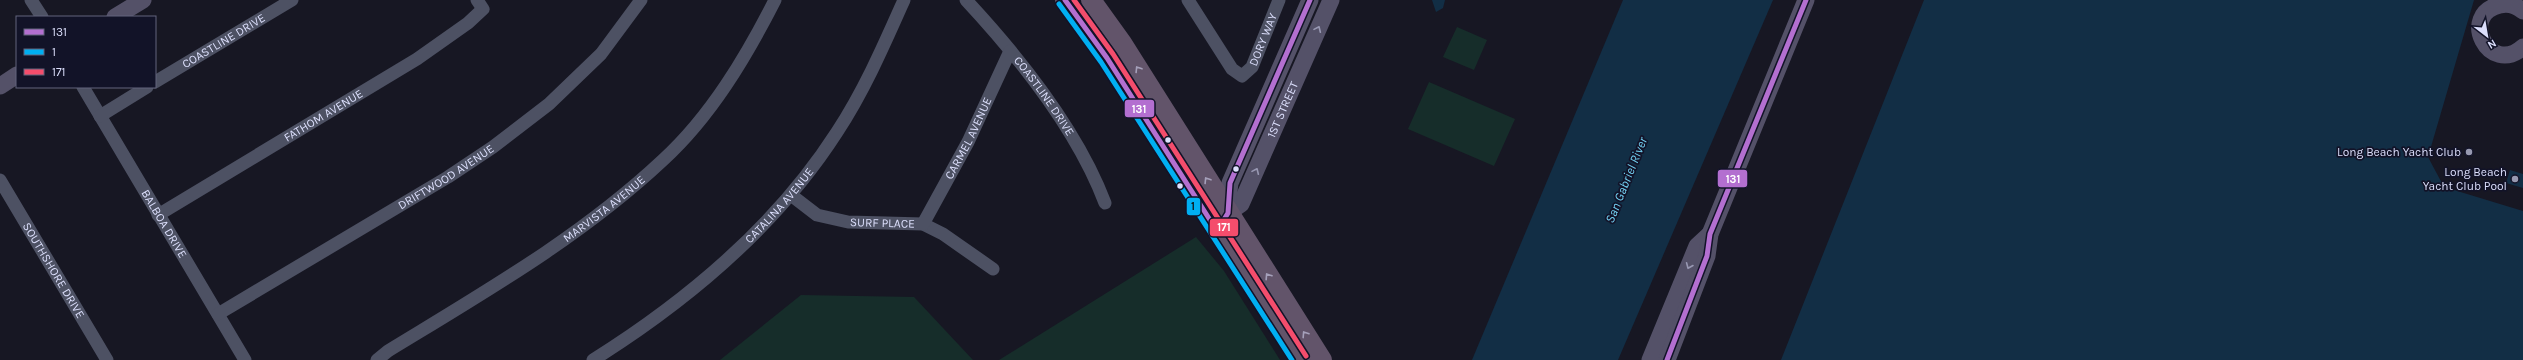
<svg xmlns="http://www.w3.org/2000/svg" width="2523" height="360" font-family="Karla,sans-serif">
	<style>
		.green { fill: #162d2a }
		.water { fill: #122e45 }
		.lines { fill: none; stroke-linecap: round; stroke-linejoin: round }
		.minor { stroke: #4d5163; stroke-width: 13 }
		.major { stroke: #545168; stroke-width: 17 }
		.highway { stroke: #62546a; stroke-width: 20 }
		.bus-1-casing { stroke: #121328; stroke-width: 8 }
		.bus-2-casing { stroke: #121328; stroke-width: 8 }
		.bus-3-casing { stroke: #121328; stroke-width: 8 }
		.bus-1 { stroke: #b36fd0; stroke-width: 5 }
		.bus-2 { stroke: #00aff2; stroke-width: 5 }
		.bus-3 { stroke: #f44d6c; stroke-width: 5 }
		.oneway { stroke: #9898b2 }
		.oneway2 { stroke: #a5a0ba }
		.bus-dot { fill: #dcdffc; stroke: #121328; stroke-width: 1.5 }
		.poi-dot { fill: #9799b0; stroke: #121328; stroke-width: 1.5 }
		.labels { text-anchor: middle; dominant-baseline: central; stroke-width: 3.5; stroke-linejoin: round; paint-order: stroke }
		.street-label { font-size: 12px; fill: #dcdffc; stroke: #121328 }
		.poi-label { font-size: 12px; fill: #dcdffc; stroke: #121328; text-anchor: end }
		.water-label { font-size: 13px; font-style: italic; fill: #73d1f3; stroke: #121328 }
		.line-badge { stroke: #121328; stroke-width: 1.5 }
		.badge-label { font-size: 11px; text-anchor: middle; font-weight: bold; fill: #fff }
		.pale-badge-label { font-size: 11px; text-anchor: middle; font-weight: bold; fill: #111 }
	</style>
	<rect width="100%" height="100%" fill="#171723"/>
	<g class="green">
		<path d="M1457,27L1487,40L1474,70L1443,57Z"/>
		<path d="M1429,82L1515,119L1494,166L1408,129Z"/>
		<path d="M1196,237L1224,271L1280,360H999Z"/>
		<path d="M801,295L914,297L973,360H720Z"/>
	</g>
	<g class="water">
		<path d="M1432,0H1445L1443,8L1436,12Z"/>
		<path d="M1623,0H1773L1618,360H1472Z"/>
		<path d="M1924,0H2474L2428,157L2444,187L2523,211V360H1781Z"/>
		<path d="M2510,170L2523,174V188L2506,183Z"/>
	</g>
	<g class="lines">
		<g class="minor">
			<path d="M31,0L42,17"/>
			<path id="s1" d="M966,0C1019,57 1077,129 1105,203"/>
			<path id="s2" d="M1188,0L1232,69L1242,76L1252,67L1279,0"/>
			<path id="s3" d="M155,82L292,0"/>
			<path id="s4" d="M83,87L245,360"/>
			<path d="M100,116L147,87"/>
			<path id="s5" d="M0,180L107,360"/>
			<path id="s6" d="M791,195L817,215L848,222L923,224L943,234L993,269"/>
			<path id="s7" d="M158,215L417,59L468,23L483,9L477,0"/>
			<path id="s8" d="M923,224L968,142L1010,51"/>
			<path id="s9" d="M218,314L448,177L493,147L549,104L601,54L641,0"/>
			<path id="s10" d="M377,360L388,351C483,293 581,237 663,160C711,116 746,57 775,0"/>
			<path id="s11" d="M593,360C687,301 776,227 837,132C864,91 884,45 904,0"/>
		</g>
		<g class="major">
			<path d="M2523,11C2517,6 2508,3 2500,5C2458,14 2489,77 2523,47"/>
			<path d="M115,17L143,0"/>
			<path d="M0,86L17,75"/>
			<path id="s12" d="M1228,213L1241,204L1331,0"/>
			<path d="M1226,215L1230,183L1310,0"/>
			<path d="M1650,360L1697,246L1710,234"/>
			<path d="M1667,360L1707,256L1710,234L1806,0"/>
		</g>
		<g class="highway">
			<path d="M1065,0L1107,58L1300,360"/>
			<path d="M1091,0L1122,43L1322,360"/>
		</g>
		<defs>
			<g id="bus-1">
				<path d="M1065,0L1107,58L1217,231L1228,213L1230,183L1310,0"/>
				<path d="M1667,360L1707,256L1710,234L1806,0"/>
			</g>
			<path id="bus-2" d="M1059,4L1101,62L1292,360"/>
			<path id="bus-3" d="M1074,0L1113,54L1306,356"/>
		</defs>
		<use href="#bus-1" class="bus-1-casing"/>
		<use href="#bus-2" class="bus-2-casing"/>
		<use href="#bus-3" class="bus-3-casing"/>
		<use href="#bus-1" class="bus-1"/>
		<use href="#bus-2" class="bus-2"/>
		<use href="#bus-3" class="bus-3"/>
	</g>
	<defs><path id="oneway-chevron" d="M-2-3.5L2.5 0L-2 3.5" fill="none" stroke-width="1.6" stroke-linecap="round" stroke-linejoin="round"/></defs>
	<g class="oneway">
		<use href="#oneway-chevron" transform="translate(1318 29) rotate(-66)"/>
		<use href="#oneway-chevron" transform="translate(1256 171) rotate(-66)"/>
		<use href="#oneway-chevron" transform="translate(1689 266) rotate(113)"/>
	</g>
	<g class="oneway2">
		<use href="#oneway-chevron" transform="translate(1138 69) rotate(-122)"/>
		<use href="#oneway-chevron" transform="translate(1207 180) rotate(-122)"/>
		<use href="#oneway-chevron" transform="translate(1268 276) rotate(-123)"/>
		<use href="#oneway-chevron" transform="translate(1305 334) rotate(-123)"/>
	</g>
	<g class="bus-dot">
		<circle cx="1168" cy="140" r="3.5"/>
		<circle cx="1236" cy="169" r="3.5"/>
		<circle cx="1180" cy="186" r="3.5"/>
	</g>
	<g class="poi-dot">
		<circle cx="2469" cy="152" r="4"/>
		<circle cx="2515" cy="179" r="4"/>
	</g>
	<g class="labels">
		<g class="street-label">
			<text stroke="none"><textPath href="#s2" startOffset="137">DORY WAY</textPath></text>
			<text stroke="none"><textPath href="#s3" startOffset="80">COASTLINE DRIVE</textPath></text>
			<text stroke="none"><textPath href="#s1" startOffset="124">COASTLINE DRIVE</textPath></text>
			<text stroke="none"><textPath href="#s12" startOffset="119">1ST STREET</textPath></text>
			<text stroke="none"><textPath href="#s7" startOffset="193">FATHOM AVENUE</textPath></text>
			<text stroke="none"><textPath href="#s8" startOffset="97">CARMEL AVENUE</textPath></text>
			<text stroke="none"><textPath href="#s9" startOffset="266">DRIFTWOOD AVENUE</textPath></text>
			<text stroke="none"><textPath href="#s11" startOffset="243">CATALINA AVENUE</textPath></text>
			<text stroke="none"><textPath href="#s10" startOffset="273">MARVISTA AVENUE</textPath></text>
			<text stroke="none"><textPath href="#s6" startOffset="99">SURF PLACE</textPath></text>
			<text stroke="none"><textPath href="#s4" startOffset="159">BALBOA DRIVE</textPath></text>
			<text stroke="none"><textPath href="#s5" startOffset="105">SOUTHSHORE DRIVE</textPath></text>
		</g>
		<g class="poi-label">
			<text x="2461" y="152">Long Beach Yacht Club</text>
			<text x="2507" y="172">Long Beach<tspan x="2507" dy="14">Yacht Club Pool</tspan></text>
		</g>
		<g class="water-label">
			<text transform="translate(1626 180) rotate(-68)">San Gabriel River</text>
		</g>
	</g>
	<g class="line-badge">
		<rect x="1124" y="99" width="31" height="19" rx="4" fill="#b36fd0"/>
		<rect x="1717" y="169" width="31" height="19" rx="4" fill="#b36fd0"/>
		<rect x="1186" y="197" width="15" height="19" rx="4" fill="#00aff2"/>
		<rect x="1209" y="218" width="30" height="19" rx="4" fill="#f44d6c"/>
	</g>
	<g class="badge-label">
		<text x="1139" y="113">131</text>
		<text x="1733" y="183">131</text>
		<text x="1224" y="231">171</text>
	</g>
	<g class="pale-badge-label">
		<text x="1193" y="210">1</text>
	</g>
	<rect x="16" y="16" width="140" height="72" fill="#121328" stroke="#63657d"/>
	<rect x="24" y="29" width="20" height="6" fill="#b36fd0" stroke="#63657d"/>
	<text x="52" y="36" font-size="12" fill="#dcdffc">131</text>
	<rect x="24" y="49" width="20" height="6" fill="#00aff2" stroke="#63657d"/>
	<text x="52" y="56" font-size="12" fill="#dcdffc">1</text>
	<rect x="24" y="69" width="20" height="6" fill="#f44d6c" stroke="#63657d"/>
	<text x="52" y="76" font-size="12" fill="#dcdffc">171</text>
	<g transform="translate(2487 36) rotate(149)" stroke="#121328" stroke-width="3" paint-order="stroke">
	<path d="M0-3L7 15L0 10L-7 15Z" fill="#dcdffc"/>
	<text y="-6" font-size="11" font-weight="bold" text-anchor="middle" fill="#dcdffc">N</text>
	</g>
</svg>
